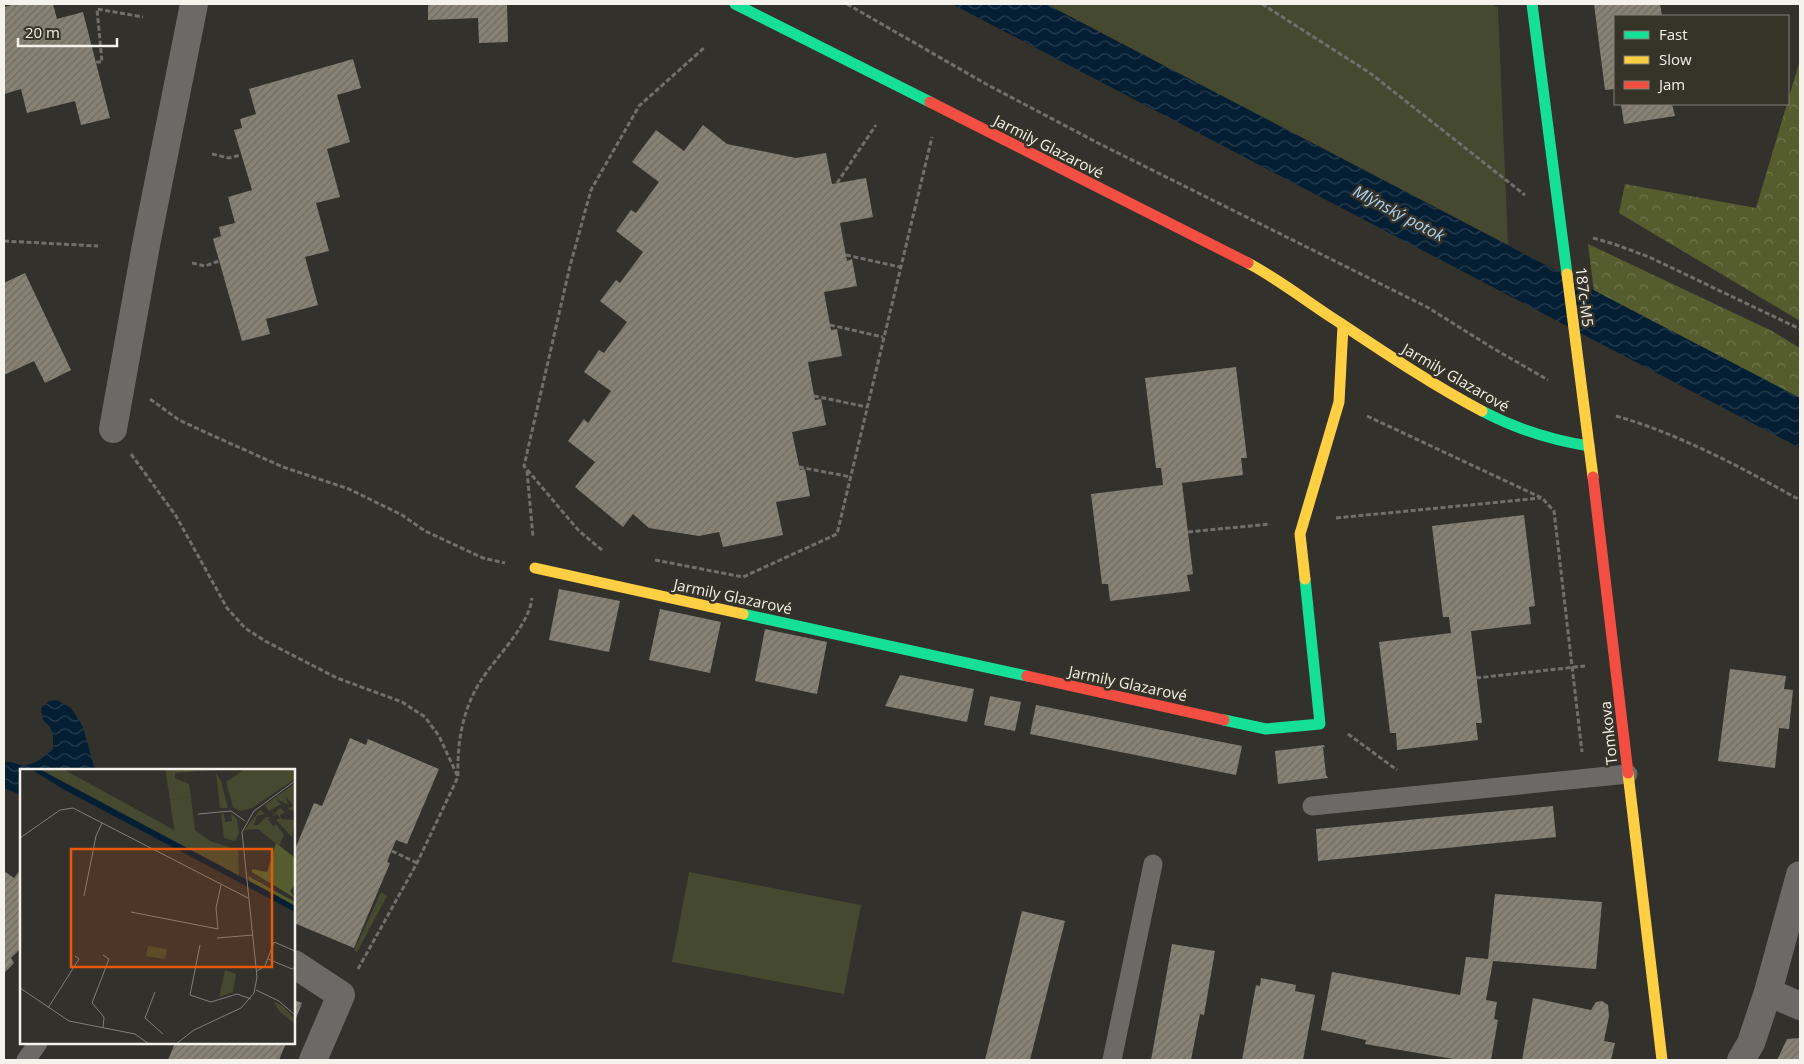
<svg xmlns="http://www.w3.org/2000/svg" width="1804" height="1064" font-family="'Open Sans',sans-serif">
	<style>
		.grass { fill: #45492f }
		.forest { fill: url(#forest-crowns) }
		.water { fill: url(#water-waves) }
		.building { fill: url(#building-hatch) }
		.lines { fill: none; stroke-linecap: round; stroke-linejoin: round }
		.path { stroke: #706f6b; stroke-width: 3; stroke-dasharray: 5 2.5; stroke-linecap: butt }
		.lane { stroke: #6b6a66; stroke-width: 19 }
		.street { stroke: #6b6a66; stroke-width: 28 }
		.fast { stroke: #16e098; stroke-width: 11 }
		.slow { stroke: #ffcf43; stroke-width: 11 }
		.jam { stroke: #f24e42; stroke-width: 11 }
		.labels { text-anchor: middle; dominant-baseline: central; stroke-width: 5; stroke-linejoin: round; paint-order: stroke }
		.street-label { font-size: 15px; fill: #f4f2eb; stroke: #363328 }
		.water-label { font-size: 16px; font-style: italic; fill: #acd3f6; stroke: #363328 }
		.inset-road { fill: none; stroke: #807e78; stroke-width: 1 }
		.view { fill: #e8590c; fill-opacity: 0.15; stroke: #e8590c; stroke-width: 2.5 }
		.inset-edge { fill: none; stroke: #f4f2eb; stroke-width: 2.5 }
	</style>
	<defs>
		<pattern id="forest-crowns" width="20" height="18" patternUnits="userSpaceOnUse" patternTransform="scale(1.25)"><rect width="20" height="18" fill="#555d2f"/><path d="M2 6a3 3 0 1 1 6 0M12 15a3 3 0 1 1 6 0" fill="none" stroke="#6e754d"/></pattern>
		<pattern id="water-waves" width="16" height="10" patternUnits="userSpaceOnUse" patternTransform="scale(1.25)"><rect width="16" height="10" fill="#041e33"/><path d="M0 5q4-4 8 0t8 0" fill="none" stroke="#293f51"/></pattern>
		<pattern id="building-hatch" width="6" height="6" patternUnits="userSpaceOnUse" patternTransform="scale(1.25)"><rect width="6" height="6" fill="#878275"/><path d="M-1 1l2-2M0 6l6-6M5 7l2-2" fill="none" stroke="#6e6b62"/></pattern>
	</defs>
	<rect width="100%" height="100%" fill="#32312c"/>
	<g class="grass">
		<path d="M1046,4H1492L1498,8L1508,245Z"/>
		<path d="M689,872L861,905L844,994L672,962Z"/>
		<path d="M381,892L387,896L357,952L354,951Z"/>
	</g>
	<g class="forest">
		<path d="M1800,60V321L1619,213L1625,184L1756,208Z"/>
		<path d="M1588,244L1772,331L1800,348V398L1594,291Z"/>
	</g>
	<g class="water">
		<path d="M952,4H1046L1800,398V448Z"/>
		<path d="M57,700L71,708L83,727L95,770H21V795L4,788V762C10,761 14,763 20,765C33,767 44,757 53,749V735L50,727L43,720L41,708L49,701Z"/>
	</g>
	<g class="building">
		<path d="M15,4H53L57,19L83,12L110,118L81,125L75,101L27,113L21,89L4,94V7Z"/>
		<path d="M428,4H507L508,42L479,43L478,18L428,20Z"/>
		<path d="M1594,4H1660L1662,16H1615V89L1605,90Z"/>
		<path d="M353,59L361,88L337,95L350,142L327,149L340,197L316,203L329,251L305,257L318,305L266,319L270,334L242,341L213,239L221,236L219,227L235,223L228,197L252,190L234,130L242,128L240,119L256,114L249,89Z"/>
		<path d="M1621,104H1672L1675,116L1624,124Z"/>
		<path d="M703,125L727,144L796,158L826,153L832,184L866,178L873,217L840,223L847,261L852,259L857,286L824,292L831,330L837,329L842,356L808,362L815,400L821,399L826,425L792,432L800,470L805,469L810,496L776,502L783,535L723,547L719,532L699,536L649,528L633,514L623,527L575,487L595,462L568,441L584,419L588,423L611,391L584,372L599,350L604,353L627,322L600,301L616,280L620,283L643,252L616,231L631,210L636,213L659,182L632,162L656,130L684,151Z"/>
		<path d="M25,273L71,370L45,383L34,361L4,375V283Z"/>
		<path d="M1236,367L1247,458H1241L1243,475L1182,483L1193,574L1187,575L1190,591L1110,601L1108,584H1102L1091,494L1163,485L1161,468H1156L1145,378Z"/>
		<path d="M1524,515L1535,606L1529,607L1531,624L1471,631L1482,723H1476L1478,740L1397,750L1396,733H1390L1379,642L1451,633L1449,617H1443L1432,526Z"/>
		<path d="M559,589L620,601L609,652L549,640Z"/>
		<path d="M660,609L721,622L710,673L649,660Z"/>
		<path d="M765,629L827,642L817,694L755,681Z"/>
		<path d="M1730,669L1786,676L1784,689L1793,690L1789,729L1779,728L1775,768L1718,761Z"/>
		<path d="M900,675L974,689L967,722L885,706Z"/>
		<path d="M990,696L1021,702L1015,731L984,725Z"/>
		<path d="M1036,705L1242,746L1236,775L1030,734Z"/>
		<path d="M350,738L366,745L368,739L439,769L407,844L396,840L387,862L390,863L354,948L294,923V852L314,803L322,806Z"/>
		<path d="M1324,745L1325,747H1323L1326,775L1328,778L1278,784L1275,751Z"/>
		<path d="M1553,806L1556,837L1318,861L1316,829Z"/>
		<path d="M21,869V948L11,958L14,963L4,973V871L14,878Z"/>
		<path d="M1495,894L1602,902L1596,969L1493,961L1486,1000L1497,1002L1494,1019L1498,1020L1491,1060H1459L1365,1044L1366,1040L1321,1030L1332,972L1460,995L1466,957L1488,959Z"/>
		<path d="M1022,911L1065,921L1030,1060H985Z"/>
		<path d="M1172,944L1215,951L1204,1015L1200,1014L1191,1060H1151Z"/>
		<path d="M1261,978L1296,985L1295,991L1315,995L1303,1060H1242L1256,985L1260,986Z"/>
		<path d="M1533,998L1591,1010L1596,1002L1602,1001L1608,1005L1609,1016L1604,1041L1615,1043L1611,1060H1522Z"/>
		<path d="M294,1000L302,1003L294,1024Z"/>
		<path d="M1800,1038V1060H1777L1787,1039Z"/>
		<path d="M175,1043H286L279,1060H168Z"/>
	</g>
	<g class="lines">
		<g class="path">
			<path d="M847,4L986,84L1098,143L1427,307L1491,347L1548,380"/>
			<path d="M1262,4L1370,73L1525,195"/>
			<path d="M96,62H102L97,9L143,17"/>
			<path d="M212,154L229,158L241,155"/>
			<path d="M837,183L876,125"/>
			<path d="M1593,238L1614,244L1649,257L1800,329"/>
			<path d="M4,241L98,246"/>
			<path d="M846,255L900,267"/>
			<path d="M192,263L205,266L219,261"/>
			<path d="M830,325L883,337"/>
			<path d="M814,396L867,407"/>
			<path d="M150,399L179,420L207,433L283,467L349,489L402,515L425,531L483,558L505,563"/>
			<path d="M1367,416L1542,498L1554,511L1582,752"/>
			<path d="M1616,416C1680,434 1742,468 1800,500"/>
			<path d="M131,454L176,516L227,608L245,628L265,641L337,678L402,702L425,717L439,736L458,777C457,744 462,711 480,682C495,658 529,626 532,598"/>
			<path d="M799,467L851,477"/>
			<path d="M527,471L533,537"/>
			<path d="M1336,518L1541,498"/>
			<path d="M1188,532L1270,524"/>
			<path d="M602,550L579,531L524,466L570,266L591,190L639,106L705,47"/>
			<path d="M655,560L743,577L837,534L932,137"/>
			<path d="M1476,678L1585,666"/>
			<path d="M1348,734L1397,770"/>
			<path d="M392,851L417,863"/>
			<path d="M358,969L417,863L458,777"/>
		</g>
		<g class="lane">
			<path d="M1312,806L1628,774"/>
			<path d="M26,1060L38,1043"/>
			<path d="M1112,1060L1153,864"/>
		</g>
		<g class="street">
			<path d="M113,429L146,245L194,4"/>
			<path d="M294,964L341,995L313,1060"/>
			<path d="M1768,992L1800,1006"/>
			<path d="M1741,1060L1751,1043L1768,992L1800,875"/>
		</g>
		<g class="fast">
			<path d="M735,4L930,102"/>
			<path d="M1532,4L1567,274"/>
			<path d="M1482,411C1516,429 1551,440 1589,446"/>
			<path d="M743,614L1027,676"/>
			<path d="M1224,720L1266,729L1320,724L1305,579"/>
		</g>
		<g class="slow">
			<path d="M1248,263C1278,279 1305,300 1334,319C1382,351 1431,384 1482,411"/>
			<path d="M1567,274L1593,477"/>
			<path d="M535,568L743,614"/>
			<path d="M1305,579L1300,534L1339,402L1343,326"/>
			<path d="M1628,773L1662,1060"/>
		</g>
		<g class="jam">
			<path d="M930,102L1248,263"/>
			<path d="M1593,477L1628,773"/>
			<path d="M1027,676L1224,720"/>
		</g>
	</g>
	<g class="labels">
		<g class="street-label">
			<text transform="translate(1049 146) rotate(27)">Jarmily Glazarové</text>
			<text transform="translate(1585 297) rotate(83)">187c-M5</text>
			<text transform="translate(1456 377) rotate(30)">Jarmily Glazarové</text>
			<text transform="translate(733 596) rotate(12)">Jarmily Glazarové</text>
			<text transform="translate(1128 683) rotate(12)">Jarmily Glazarové</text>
			<text transform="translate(1608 733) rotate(-96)">Tomkova</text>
		</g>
		<g class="water-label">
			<text transform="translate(1399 213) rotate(28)">Mlýnský potok</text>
		</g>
	</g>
	<g transform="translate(20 769)">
		<rect width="275" height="275" fill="#32312c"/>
		<path d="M19,0H43L154,61L150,31L171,28L175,61L190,72L218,81L219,107ZM196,4L201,12L208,39H200ZM275,14V43L268,40L273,36L265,27L269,36L256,30L261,35L250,42L248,41L245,36ZM260,39L265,43L260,46L261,50L275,51L272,68L256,51L260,49L257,45L252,47ZM240,41L245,45L237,47L234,56H238L246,48H250L248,50L253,57L256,55L264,66L259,77L238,60L224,61ZM201,45H204L205,53L212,52L211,45L217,50L219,64L215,72L204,69ZM128,177L147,180L145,190L126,187ZM205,201L216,205L213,223L199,228ZM253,232L264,238L275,250V255L260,243Z" fill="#45492f"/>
		<path d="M256,74L275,89V116L270,122L275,129L232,103V100L247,103ZM228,107L275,133V137L229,112Z" fill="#555d2f"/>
		<path d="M145,0H195V1L155,4V9L169,15L171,28L150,31ZM225,0H275V10L232,39L220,42L213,38L206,13Z" fill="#45492f"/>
		<path d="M11,0H19L261,129L275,137V143L43,20Z" fill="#041e33"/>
		<path class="inset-road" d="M178,45L211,42L225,52M0,69L40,41L53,39L228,129M64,127L76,67L82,54M111,143L198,160L196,139L201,116M197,169L233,166M180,176L170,226L191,233L217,225L231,230M83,186L89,190L72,234L84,248L83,259M248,190L272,200L275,198M237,202L245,197L254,173L275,182M0,219L49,252L115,265L129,275M236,221L259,232L275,246M135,223L125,249L143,265M28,239L59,190L55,187M156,275L174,261L221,239L234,224L237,208L222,63L234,42L275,12"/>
		<path class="view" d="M51,80H252V198H51Z"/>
		<rect width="275" height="275" class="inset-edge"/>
	</g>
	<rect width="1804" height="1064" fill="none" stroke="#f4f2eb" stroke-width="10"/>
	<rect x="1614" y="15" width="175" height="90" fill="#363328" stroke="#827f76"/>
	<rect x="1624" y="31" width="25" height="8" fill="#16e098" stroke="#827f76"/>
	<text x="1659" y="40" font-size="15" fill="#f4f2eb">Fast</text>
	<rect x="1624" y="56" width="25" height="8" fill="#ffcf43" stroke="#827f76"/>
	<text x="1659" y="65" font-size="15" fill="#f4f2eb">Slow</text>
	<rect x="1624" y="81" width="25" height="8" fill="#f24e42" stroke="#827f76"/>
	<text x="1659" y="90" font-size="15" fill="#f4f2eb">Jam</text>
	<path d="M18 38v8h99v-8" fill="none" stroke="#f4f2eb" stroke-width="2.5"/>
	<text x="25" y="38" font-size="15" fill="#f4f2eb" stroke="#363328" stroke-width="4" paint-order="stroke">20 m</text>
</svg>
